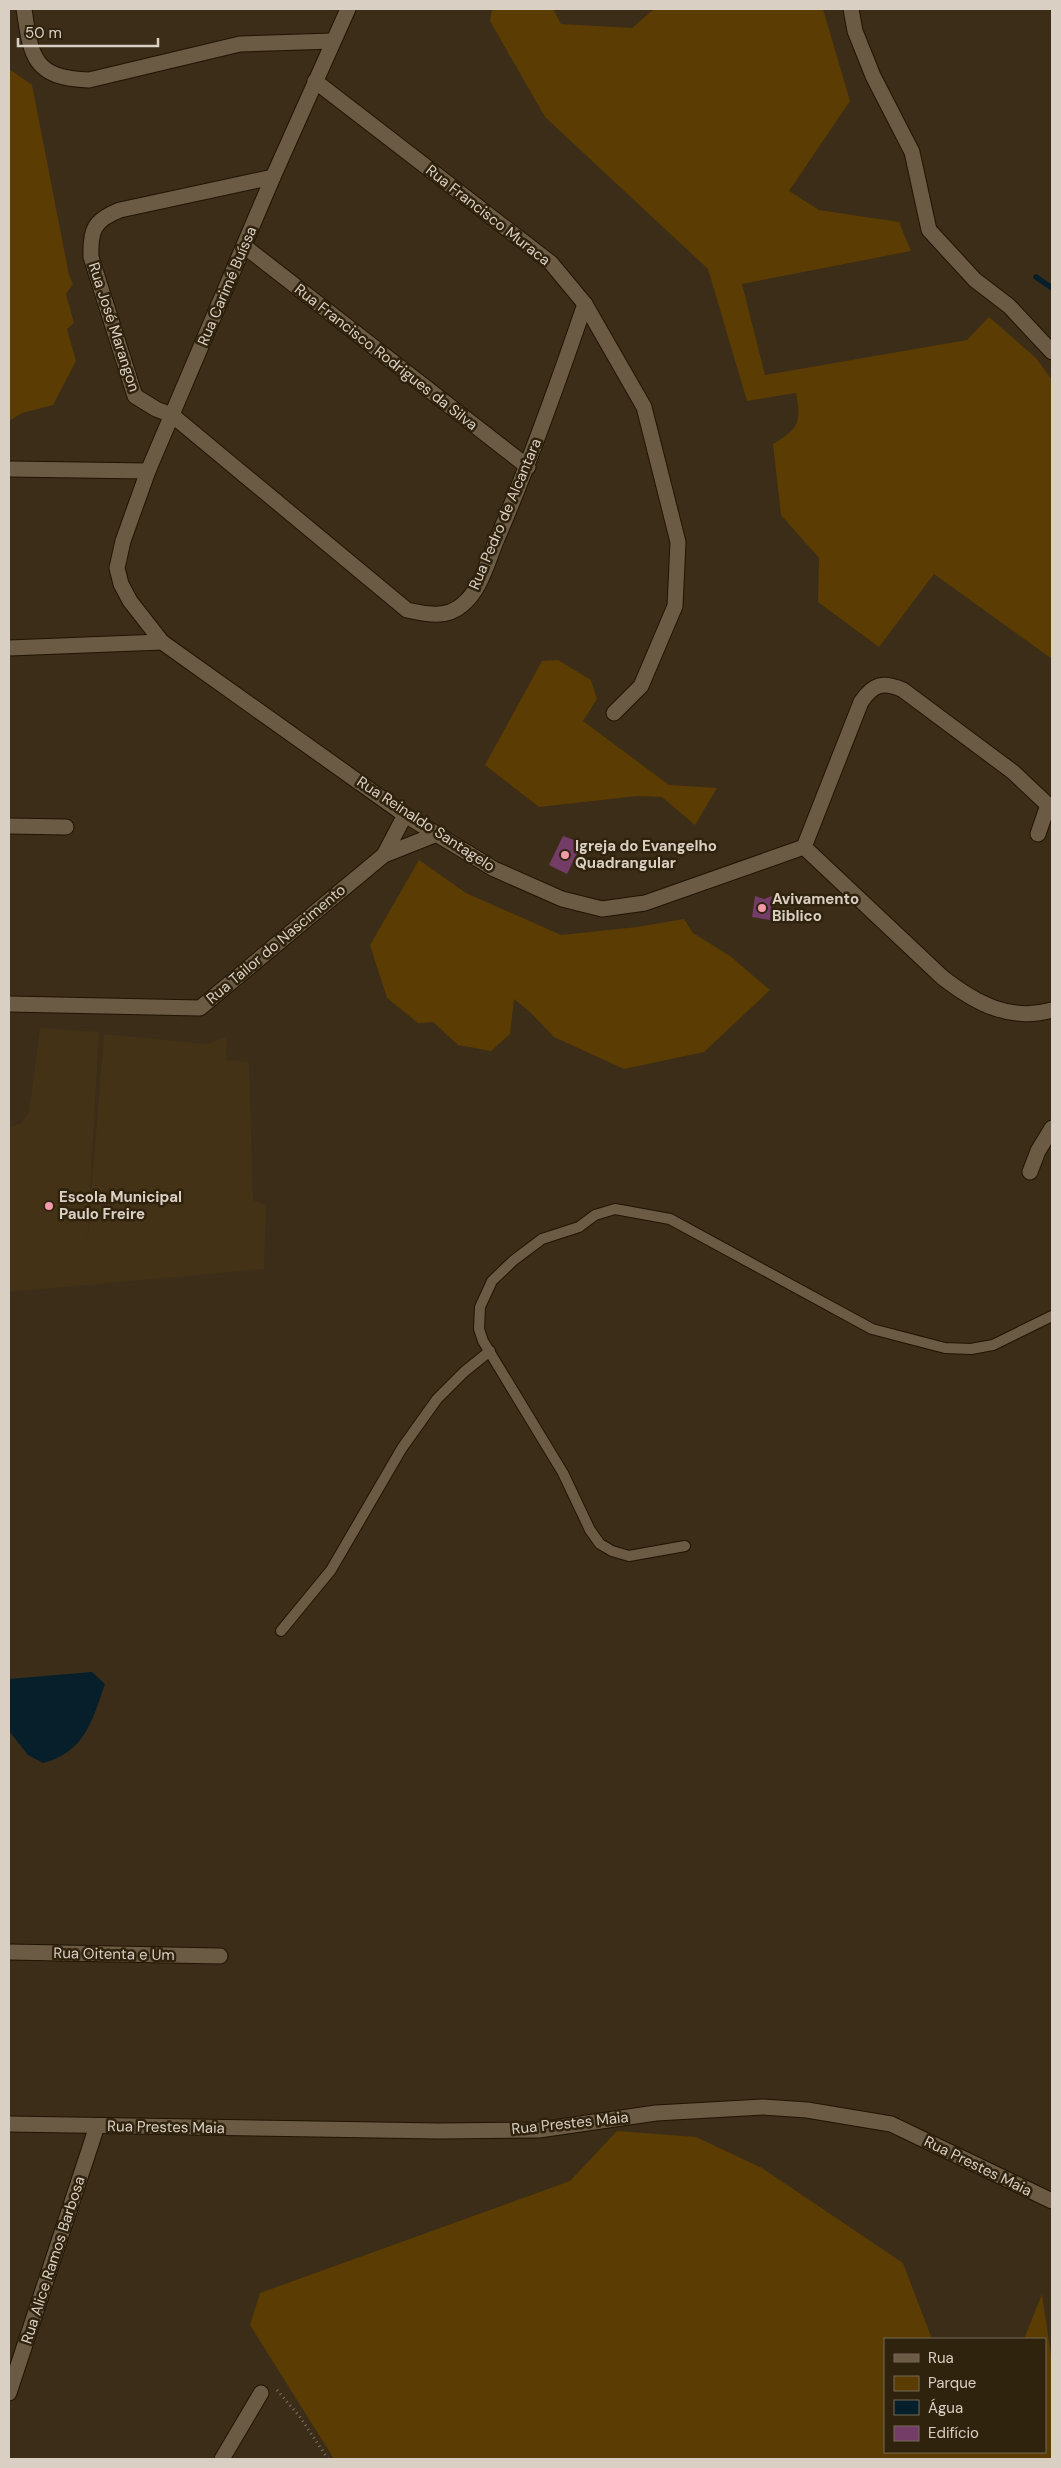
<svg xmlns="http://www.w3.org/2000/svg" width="1061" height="2468" font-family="'DM Sans',sans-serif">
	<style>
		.built { fill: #443217 }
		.green { fill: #5b3c03 }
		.water { fill: #071e2b }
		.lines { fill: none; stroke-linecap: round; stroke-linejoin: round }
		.stream { stroke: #071e2b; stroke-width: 5.5 }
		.building { fill: #743d68 }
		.service-casing { stroke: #211402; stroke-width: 12 }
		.minor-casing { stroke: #211402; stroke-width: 17 }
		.path { stroke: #7f7362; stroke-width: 3; stroke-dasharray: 1 4; stroke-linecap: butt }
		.service { stroke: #6b5b45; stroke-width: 10 }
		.minor { stroke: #6b5b45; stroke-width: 15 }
		.poi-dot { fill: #f39aaa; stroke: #30230e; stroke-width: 2 }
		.labels { text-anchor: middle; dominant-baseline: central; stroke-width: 5; stroke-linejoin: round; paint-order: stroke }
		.street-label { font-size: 15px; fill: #d9d0c3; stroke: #30230e }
		.poi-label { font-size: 15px; font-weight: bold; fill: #d9d0c3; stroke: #30230e; text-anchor: start }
	</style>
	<rect width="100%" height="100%" fill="#3b2d18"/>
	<path class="built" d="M40,1028L99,1032L87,1245L104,1034L207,1044L227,1036L226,1060L249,1062L253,1200L266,1205L264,1269L9,1292V1127L22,1123L29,1112Z"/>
	<g class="green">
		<path d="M492,9H553L561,24L632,28L654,9H823L850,101L789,191L819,210L899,222L911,251L742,284L765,375L967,340L989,317L1036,358L1052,380V659L934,574L879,647L818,602L819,558L781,515L773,444C798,429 802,423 796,393L747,401L708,269L545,117L490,21Z"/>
		<path d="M9,69L32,85L69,275L73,284L66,294L74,323L67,329L76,361L53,405L22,413L9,421Z"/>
		<path d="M558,660L591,680L597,699L583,721L669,785L717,788L695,825L662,797L637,796L539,807L485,765L542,661Z"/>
		<path d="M419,860L466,893L561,935L637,927L684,919L693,933L730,956L770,990L704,1052L624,1069L554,1037L530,1012L514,999L510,1034L491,1051L458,1045L433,1022L418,1023L387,998L370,945Z"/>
		<path d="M617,2131L696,2137L762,2168L903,2263L932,2339H885V2452H1045V2339H1024L1042,2294L1052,2362V2459H334L250,2325L260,2293L570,2181Z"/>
	</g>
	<path class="water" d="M92,1672L105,1684C92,1721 85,1752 43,1763L28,1755L9,1731V1679Z"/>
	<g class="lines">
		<path class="stream" d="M1036,277L1052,288"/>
	</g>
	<g class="building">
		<path d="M563,836L582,843L567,874L549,865Z"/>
		<path d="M755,896L764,899L772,896L770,920L752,917Z"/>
	</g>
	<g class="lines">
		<defs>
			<g id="service">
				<path d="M685,1546L629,1556L612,1551L600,1544L590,1530L563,1473L483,1341L479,1329L480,1307L492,1281L514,1260L542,1239L579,1227L595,1215L615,1209L670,1219L872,1329L945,1348L971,1349L993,1345L1052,1316"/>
				<path d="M281,1631L331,1570L402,1448L437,1399L464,1372L490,1351"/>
			</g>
			<g id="minor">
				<path d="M24,9C31,58 34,78 89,80L240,44L333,41"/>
				<path d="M348,9L273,177L148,471L123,541L117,568L121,584L130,601L162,642L405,815L494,869L562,899L602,909L645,903L804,847"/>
				<path d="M851,9L855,31L873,76L912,152L929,230L975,280L1009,306L1052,352"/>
				<path d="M315,81L551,263L585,304L644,407L678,542L675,606L641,686L614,713"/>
				<path d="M273,177L120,210C94,220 90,230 91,257L135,396L156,409L172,415L407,610C426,614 446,619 462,605C481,590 488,560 497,539C530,462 558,383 585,304"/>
				<path d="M244,246L528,467"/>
				<path d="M9,469L148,471"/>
				<path d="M9,648L162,642"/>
				<path d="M405,815L384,855L437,834"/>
				<path d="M9,826L66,827"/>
				<path d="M804,847L861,702C873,684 883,681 903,690L1013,772L1048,805L1038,834"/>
				<path d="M804,847L942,977C975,1003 1010,1022 1052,1010"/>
				<path d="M9,1004L200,1008L384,855"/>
				<path d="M1030,1172L1038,1151L1052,1128"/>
				<path d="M9,1952L220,1956"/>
				<path d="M9,2124L439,2131L539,2130L656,2113L763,2107L807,2110L891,2124L1052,2201"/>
				<path d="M9,2393L97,2126"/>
				<path d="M222,2459L261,2393"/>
			</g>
		</defs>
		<use href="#service" class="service-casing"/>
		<use href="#minor" class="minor-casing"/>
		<path class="path" d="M277,2390L300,2417L328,2459"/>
		<use href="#service" class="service"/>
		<use href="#minor" class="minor"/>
	</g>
	<g class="poi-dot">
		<circle cx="565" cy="855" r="5"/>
		<circle cx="762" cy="908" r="5"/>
		<circle cx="49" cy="1206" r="5"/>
	</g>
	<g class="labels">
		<g class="street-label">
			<text transform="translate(488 215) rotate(38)">Rua Francisco Muraca</text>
			<text transform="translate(227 286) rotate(-67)">Rua Carimé Buíssa</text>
			<text transform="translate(114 327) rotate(72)">Rua José Marangon</text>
			<text transform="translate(386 357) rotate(38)">Rua Francisco Rodrigues da Silva</text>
			<text transform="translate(505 514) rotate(-67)">Rua Pedro de Alcantara</text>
			<text transform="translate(426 824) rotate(33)">Rua Reinaldo Santagelo</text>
			<text transform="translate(276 944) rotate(-40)">Rua Tailor do Nascimento</text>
			<text transform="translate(114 1954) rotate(1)">Rua Oitenta e Um</text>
			<text transform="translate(570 2123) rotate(-6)">Rua Prestes Maia</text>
			<text transform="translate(166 2127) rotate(1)">Rua Prestes Maia</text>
			<text transform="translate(978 2166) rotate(26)">Rua Prestes Maia</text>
			<text transform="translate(53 2260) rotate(-72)">Rua Alice Ramos Barbosa</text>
		</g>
		<g class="poi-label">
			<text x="575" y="846">Igreja do Evangelho<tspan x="575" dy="17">Quadrangular</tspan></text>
			<text x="772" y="899">Avivamento<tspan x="772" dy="17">Biblico</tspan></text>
			<text x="59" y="1197">Escola Municipal<tspan x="59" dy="17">Paulo Freire</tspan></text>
		</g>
	</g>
	<rect width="1061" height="2468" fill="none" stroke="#d9d0c3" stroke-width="20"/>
	<rect x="884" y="2338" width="162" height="115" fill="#30230e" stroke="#746856"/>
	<rect x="894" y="2354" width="25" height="8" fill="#6b5b45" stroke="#746856"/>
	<text x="928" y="2363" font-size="15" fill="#d9d0c3">Rua</text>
	<rect x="894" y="2376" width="25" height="15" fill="#5b3c03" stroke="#746856"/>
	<text x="928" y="2388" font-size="15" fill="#d9d0c3">Parque</text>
	<rect x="894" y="2400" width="25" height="15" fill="#071e2b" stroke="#746856"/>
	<text x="928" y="2413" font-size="15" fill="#d9d0c3">Água</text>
	<rect x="894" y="2426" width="25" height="15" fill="#743d68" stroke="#746856"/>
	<text x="928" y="2438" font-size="15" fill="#d9d0c3">Edifício</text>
	<path d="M18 38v8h140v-8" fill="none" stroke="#d9d0c3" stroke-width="2.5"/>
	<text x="25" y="38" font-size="15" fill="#d9d0c3" stroke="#30230e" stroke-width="4" paint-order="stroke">50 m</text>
</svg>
